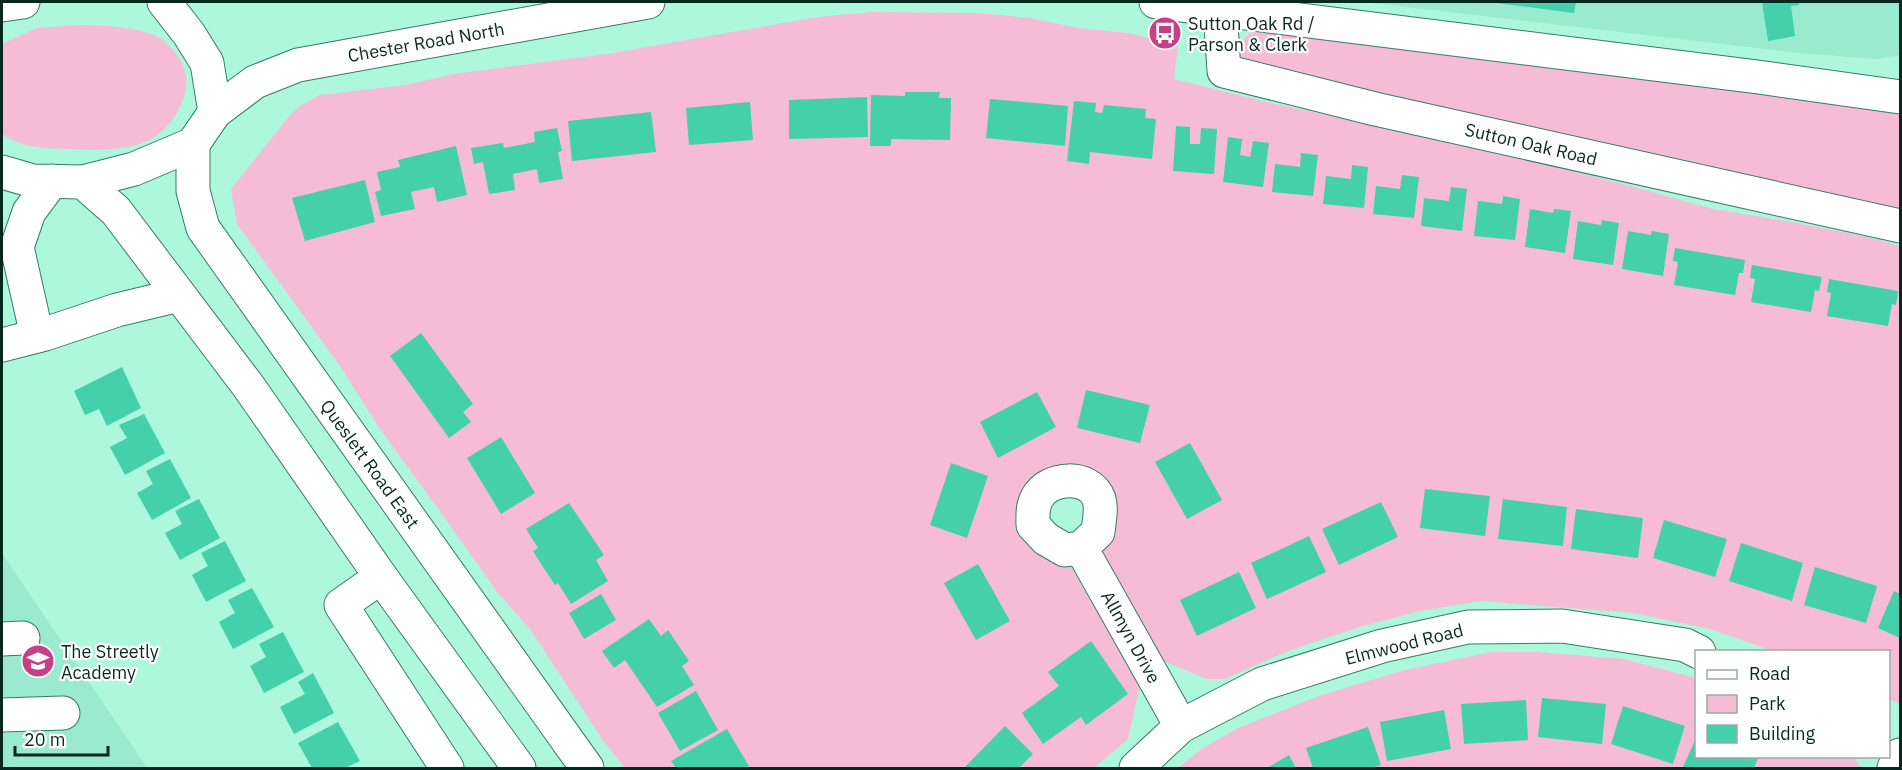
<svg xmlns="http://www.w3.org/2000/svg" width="1902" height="770" font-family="'IBM Plex Sans',sans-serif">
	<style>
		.built { fill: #99eacf }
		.green { fill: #f6bcd5 }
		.building { fill: #43d0aa }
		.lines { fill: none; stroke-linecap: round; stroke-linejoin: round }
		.minor-casing { stroke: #337c66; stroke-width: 35 }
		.major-casing { stroke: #337c66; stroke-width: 35 }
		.highway-casing { stroke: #337c66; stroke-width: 35 }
		.minor { stroke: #fff; stroke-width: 33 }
		.major { stroke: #fff; stroke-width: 33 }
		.highway { stroke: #fff; stroke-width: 33 }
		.labels { text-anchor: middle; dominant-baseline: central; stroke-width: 4.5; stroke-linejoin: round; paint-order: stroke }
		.poi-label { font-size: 18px; fill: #08281f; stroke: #fff; text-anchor: start }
		.street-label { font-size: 18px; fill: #08281f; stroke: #fff }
	</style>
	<rect width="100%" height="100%" fill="#adf7dd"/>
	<g class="built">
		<path d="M1363,2H1900V55L1877,59L1799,53Z"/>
		<path d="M2,553L147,768H2Z"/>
	</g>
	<g class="green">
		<path d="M872,12L978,13L1030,18L1078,28L1128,33L1178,46L1174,79L1275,104L1476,147L1627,185L1713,209L1792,222L1867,237L1900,246V704L1889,699L1888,652L1773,651L1710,629L1633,613L1481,601L1420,611L1360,627L1291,650L1224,679H1207L1161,660L1094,545L1079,468C1065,463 1055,465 1042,471L1053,556L1071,567L1140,685L1128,739L1094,768H625L602,739L530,629L498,593L442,514L380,429L340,366L237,224L231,189L291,114L300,106L320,95L405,85L454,74L507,67L607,54L818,17Z"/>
		<path d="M80,25C107,26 138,26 162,39C165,41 168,45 171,48C178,56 185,66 186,76C190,97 171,128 153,138C128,152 95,150 67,149C43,148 21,148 2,134V44L37,28Z"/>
		<path d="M1260,28L1782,96L1900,113V214L1797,193L1244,61L1240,53L1242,41L1251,32Z"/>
		<path d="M1491,652H1537L1624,659L1696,678V756L1854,757L1861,768H1178L1203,748L1238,728L1319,696L1401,671Z"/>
	</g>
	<g class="building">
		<path d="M1488,2H1576L1574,13Z"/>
		<path d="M1762,2H1799V5L1791,6L1795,36L1768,41Z"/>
		<path d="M905,92H940L939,98H951L950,140L891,139V146H870L871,95L905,96Z"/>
		<path d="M867,97L868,137L789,139V100Z"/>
		<path d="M990,99L1068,106L1065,146L986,138Z"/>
		<path d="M1074,101L1096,103L1095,112L1102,113L1104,105L1146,109L1145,118L1156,119L1152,159L1090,152L1089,164L1067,161Z"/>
		<path d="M750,102L753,140L689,145L686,108Z"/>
		<path d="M651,112L656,152L572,161L568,121Z"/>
		<path d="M1176,126L1190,127V144H1200L1201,128L1217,129L1214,174L1173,171Z"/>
		<path d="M557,128L562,151L558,152L563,179L539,183L537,169L513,174L515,190L489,194L483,162L474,164L471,148L503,143L504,148L535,142L534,132Z"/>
		<path d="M1228,137L1242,139L1240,155L1250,157L1253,141L1269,143L1263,187L1223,182Z"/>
		<path d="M456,146L467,195L437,202L434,187L411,192L415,209L381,216L375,192L381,190L377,172L400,167L398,160Z"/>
		<path d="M1301,153L1318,155L1313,196L1272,192L1275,164L1300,167Z"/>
		<path d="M1352,165L1368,167L1364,208L1323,204L1326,176L1351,179Z"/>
		<path d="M1402,175L1419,177L1414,218L1373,214L1376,186L1400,189Z"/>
		<path d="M365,180L375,222L305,241L292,198Z"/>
		<path d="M1451,187L1467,189L1462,231L1421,226L1424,198L1449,201Z"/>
		<path d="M1503,196L1520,199L1515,240L1474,236L1478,201L1502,204Z"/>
		<path d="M1530,209L1553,213L1554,209L1571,211L1565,253L1525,247Z"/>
		<path d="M1602,220L1619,223L1613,265L1573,259L1578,221L1601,225Z"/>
		<path d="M1628,231L1651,235L1652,231L1669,234L1663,276L1622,269Z"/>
		<path d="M1675,248L1745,260L1743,273H1739L1735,295L1674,285L1678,262L1673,261Z"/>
		<path d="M1752,265L1822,277L1819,291L1815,290L1811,312L1751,302L1755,279L1750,278Z"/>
		<path d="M1829,279L1898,291L1896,305L1892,304L1888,326L1827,316L1831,293L1827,292Z"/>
		<path d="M421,333L473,404L463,412L471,422L449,438L390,356Z"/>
		<path d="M122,367L141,408L107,426L99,409L85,415L74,391Z"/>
		<path d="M1086,390L1150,405L1140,443L1077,428Z"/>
		<path d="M1037,392L1056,427L998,458L980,422Z"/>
		<path d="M144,414L165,453L125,475L110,447L127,438L119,425Z"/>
		<path d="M501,437L535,493L501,514L467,458Z"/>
		<path d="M1190,443L1222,500L1187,519L1155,462Z"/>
		<path d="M170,459L191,498L152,520L137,493L153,484L146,471Z"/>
		<path d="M951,463L988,476L967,538L930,525Z"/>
		<path d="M1425,489L1490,496L1485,536L1420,528Z"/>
		<path d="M199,499L220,538L180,560L165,533L182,524L175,511Z"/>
		<path d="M1503,499L1567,507L1563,546L1498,539Z"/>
		<path d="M1381,502L1398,537L1339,565L1322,529Z"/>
		<path d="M569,503L604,555L596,560L608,581L571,604L558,583L555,585L543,567L533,551L538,548L526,529Z"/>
		<path d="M1576,509L1643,518L1638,558L1571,549Z"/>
		<path d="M1664,520L1727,539L1715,577L1653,558Z"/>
		<path d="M1309,536L1326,572L1267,599L1251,563Z"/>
		<path d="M225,541L246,581L206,602L192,575L208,566L201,553Z"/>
		<path d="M1741,543L1803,563L1792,601L1729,581Z"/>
		<path d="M978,564L1010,621L976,640L944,583Z"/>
		<path d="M1815,567L1877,586L1866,623L1804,605Z"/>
		<path d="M1239,572L1256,608L1197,636L1180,600Z"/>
		<path d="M252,588L274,627L233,649L219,622L235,613L228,600Z"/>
		<path d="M1894,591L1900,594V638L1878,628Z"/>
		<path d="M601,594L616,620L584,639L569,613Z"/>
		<path d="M649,619L661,636L668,630L689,661L682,666L694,685L657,707L625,660L614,668L602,651Z"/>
		<path d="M283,632L304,672L264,693L250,666L266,657L259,644Z"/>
		<path d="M1091,641L1128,694L1086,725L1081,717L1043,744L1022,713L1059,686L1048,672Z"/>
		<path d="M313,673L334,713L294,734L280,707L305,694L298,682Z"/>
		<path d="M696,691L718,730L680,751L658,713Z"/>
		<path d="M1542,698L1606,704L1602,744L1538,737Z"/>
		<path d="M1526,700L1528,740L1464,744L1461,704Z"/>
		<path d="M1623,706L1685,726L1673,764L1611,744Z"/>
		<path d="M1444,710L1451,749L1387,761L1380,722Z"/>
		<path d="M338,722L360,761L345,768H312L298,743Z"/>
		<path d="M1005,726L1033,754L1019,768H964Z"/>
		<path d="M1368,727L1381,765L1371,768H1313L1306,748Z"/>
		<path d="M727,729L750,768H676L671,761Z"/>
		<path d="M1696,738V756H1759L1754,768H1687L1683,767Z"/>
		<path d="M1289,755L1296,768H1267Z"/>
	</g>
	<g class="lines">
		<defs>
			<g id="minor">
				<path d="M1220,9L1224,71L1375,109L1900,226"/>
				<path d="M37,336L17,247L29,212L52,181"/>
				<path d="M2,345L45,334L117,310L179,295"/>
				<path d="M1081,548L1098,532C1099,521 1102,509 1099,499C1090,474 1048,476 1037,498C1032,507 1033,516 1033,525L1046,539L1065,550L1081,548L1181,726"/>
				<path d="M381,577L341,605L447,768"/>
				<path d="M2,639L23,638"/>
				<path d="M2,715L63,713"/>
				<path d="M1136,768L1181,726L1262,684L1382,646L1468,627L1562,626L1685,645L1699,652"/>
				<path d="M1894,768L1900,755"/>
			</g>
			<path id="major" d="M1156,2L1758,77L1900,97"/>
			<g id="highway">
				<path d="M164,2L189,34L207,63L215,112"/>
				<path d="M2,5L23,2"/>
				<path d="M193,144V191L203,228L587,768"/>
				<path d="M2,172L33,181L83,182L134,169L193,144L215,112L255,82L298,65L648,2"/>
				<path d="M83,182L116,211L249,387L381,577L519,768"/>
			</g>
		</defs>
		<use href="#minor" class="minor-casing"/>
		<use href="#major" class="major-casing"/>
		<use href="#highway" class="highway-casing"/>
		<use href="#minor" class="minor"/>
		<use href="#major" class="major"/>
		<use href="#highway" class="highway"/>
	</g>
	<defs>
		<symbol id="bus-disc" viewBox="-11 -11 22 22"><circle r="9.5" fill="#c44188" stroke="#fff"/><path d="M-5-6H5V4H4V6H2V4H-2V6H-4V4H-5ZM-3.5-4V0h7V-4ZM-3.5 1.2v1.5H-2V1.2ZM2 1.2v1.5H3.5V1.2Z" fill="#fff"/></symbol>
		<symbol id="school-disc" viewBox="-11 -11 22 22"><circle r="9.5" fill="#c44188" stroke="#fff"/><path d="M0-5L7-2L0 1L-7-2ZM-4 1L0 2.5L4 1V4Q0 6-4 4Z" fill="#fff"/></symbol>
	</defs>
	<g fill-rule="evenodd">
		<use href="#bus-disc" x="1146" y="14" width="38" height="38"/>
		<use href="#school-disc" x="19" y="642" width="38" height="38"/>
	</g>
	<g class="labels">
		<g class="poi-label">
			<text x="1188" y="23">Sutton Oak Rd /<tspan x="1188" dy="21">Parson &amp; Clerk</tspan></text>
			<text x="61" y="651">The Streetly<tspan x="61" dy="21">Academy</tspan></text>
		</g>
		<g class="street-label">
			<text transform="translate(426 42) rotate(-10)">Chester Road North</text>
			<text transform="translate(1531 144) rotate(13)">Sutton Oak Road</text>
			<text transform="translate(370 464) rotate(54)">Queslett Road East</text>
			<text transform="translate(1131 637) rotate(61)">Allmyn Drive</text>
			<text transform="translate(1404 644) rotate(-14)">Elmwood Road</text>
		</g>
	</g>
	<rect width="1902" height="770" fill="none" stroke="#08281f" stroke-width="6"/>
	<rect x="1695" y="650" width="195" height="108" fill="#ffffff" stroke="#9ca9a5" stroke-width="1.5"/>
	<rect x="1707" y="670" width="30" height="9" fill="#ffffff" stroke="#9ca9a5" stroke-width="1.5"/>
	<text x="1749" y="680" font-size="18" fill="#08281f">Road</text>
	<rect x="1707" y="695" width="30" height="18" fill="#f6bcd5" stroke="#9ca9a5" stroke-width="1.5"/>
	<text x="1749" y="710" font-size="18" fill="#08281f">Park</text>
	<rect x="1707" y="725" width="30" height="18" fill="#43d0aa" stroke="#9ca9a5" stroke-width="1.5"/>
	<text x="1749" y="740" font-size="18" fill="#08281f">Building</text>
	<path d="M15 746v9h93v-9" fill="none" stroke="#08281f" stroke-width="3"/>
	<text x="24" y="746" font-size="18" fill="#08281f" stroke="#ffffff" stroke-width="4.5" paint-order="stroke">20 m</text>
</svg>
